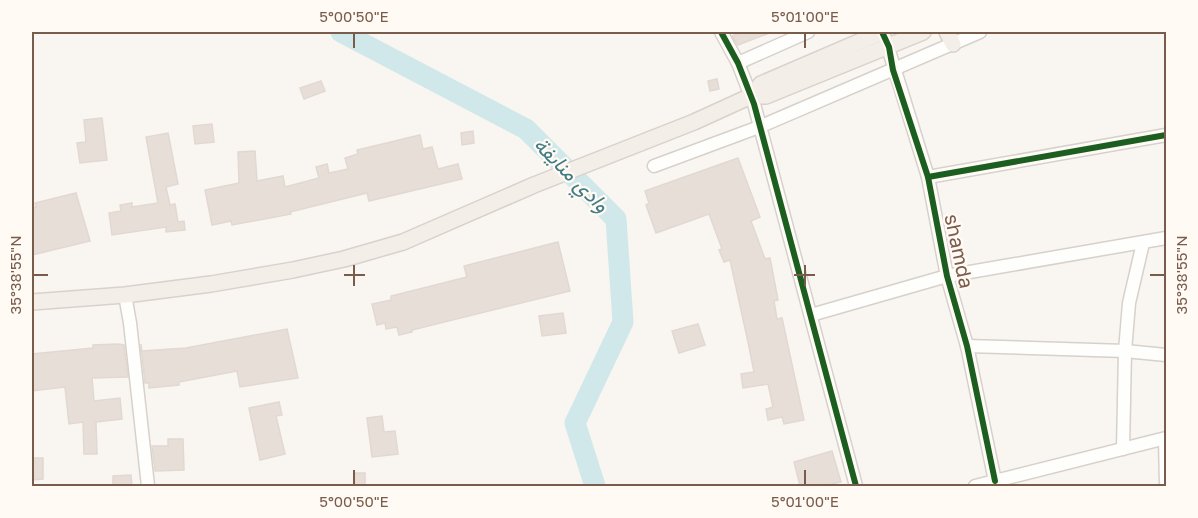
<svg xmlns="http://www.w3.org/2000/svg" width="1198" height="518" font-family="'Golos Text',Vazirmatn,sans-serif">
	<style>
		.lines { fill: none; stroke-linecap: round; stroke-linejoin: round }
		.river { stroke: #d0e8ea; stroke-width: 21 }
		.building { fill: #e6ded7; stroke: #e2d8d2; stroke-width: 1.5 }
		.minor-casing { stroke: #d7d1cb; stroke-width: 15 }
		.major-casing { stroke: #dad1cc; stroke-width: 18 }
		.minor { stroke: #fefefd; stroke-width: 12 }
		.major { stroke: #f3eee8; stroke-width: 15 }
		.cycleway-casing { stroke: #fffaf3; stroke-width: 10 }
		.cycleway { stroke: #1b5e20; stroke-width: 6 }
		.ticks { fill: none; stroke: #7a5c4d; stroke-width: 2 }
		.labels { text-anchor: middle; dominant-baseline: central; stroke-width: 4.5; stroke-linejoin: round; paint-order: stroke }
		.street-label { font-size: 20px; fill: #7a5c4d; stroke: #fffaf3 }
		.water-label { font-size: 21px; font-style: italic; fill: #437c86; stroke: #fffaf3 }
		.neatline { fill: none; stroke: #7a5c4d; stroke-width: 2 }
		.ticks-label { font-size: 15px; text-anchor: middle; fill: #7a5c4d }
	</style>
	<rect width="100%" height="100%" fill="#f9f5f0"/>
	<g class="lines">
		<path class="river" d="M341,32L526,129L616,219L623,322L575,423L595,486"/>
	</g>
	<g class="building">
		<path d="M743,32H772L738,45L732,36Z"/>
		<path d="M717,79L719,89L710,91L708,81Z"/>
		<path d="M321,81L325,91L304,99L300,88Z"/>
		<path d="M102,118L107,160L80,163L77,143L86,142L84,120Z"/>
		<path d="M212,124L214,142L195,144L193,126Z"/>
		<path d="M473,131L474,143L462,145L461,133Z"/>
		<path d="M168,133L178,184L166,187L170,205L175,204L178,222L184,221L185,230L166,232V227L112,235L109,213L121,211L120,205L132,203V207L158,203L146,137Z"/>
		<path d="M420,135L423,149L432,147L438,169L458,164L462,179L369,201L367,193L290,212L291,214L232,225L231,221L212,225L205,190L239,183L238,152L255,151L257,181L283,176L285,187L319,178L316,167L327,164L329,173L348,169L345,158L358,154L357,150Z"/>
		<path d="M738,158L760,217L751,221L765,259L770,258L778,300L774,301L777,319L782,318L804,420L784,424L782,417L768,420L766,409L773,407L768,384L743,388L741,374L754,372L748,342L730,260L724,262L719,250L722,249L709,214L656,233L646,205L649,203L645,191Z"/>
		<path d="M76,193L90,241L32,255V208L36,207L35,203Z"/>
		<path d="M558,242L570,291L412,330V332L399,335L397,327L386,329L385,323L377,325L372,304L391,300V296L467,277L464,266Z"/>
		<path d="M563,313L566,333L542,336L539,316Z"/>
		<path d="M698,324L705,345L679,353L672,331Z"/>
		<path d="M287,329L298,378L240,387L237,371L179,382V385L149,388V383H145L141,344V351L186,348Z"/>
		<path d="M118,344L124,345L128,377L92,378L94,401L120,398L122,419L96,422L97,454H84L83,422L69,424L65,387L32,391V354L93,348V345Z"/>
		<path d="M279,402L282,415L276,416L285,454L260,460L249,408Z"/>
		<path d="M382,416L384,432L395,431L398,454L372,457L367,418Z"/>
		<path d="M168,439H183L184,470L155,471L152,446H168Z"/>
		<path d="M832,451L841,482L824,486H800L794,462Z"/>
		<path d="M32,458H43V479L32,480Z"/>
		<path d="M355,473H365V486H354Z"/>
		<path d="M131,475L132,486H113V476Z"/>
	</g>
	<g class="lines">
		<defs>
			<g id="minor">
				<path d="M721,32L738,63L754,104L856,486"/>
				<path d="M885,38L928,177L947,276L967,346L995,481"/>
				<path d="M738,63L808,32"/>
				<path d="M654,166L759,127L980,32"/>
				<path d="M928,177L1166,135"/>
				<path d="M125,295L130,323L148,486"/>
				<path d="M811,315L947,276L1166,238"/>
				<path d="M967,346L1125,351L1166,355"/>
				<path d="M1165,439L1166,486"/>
				<path d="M1123,449L1125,351L1129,303L1143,243"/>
				<path d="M975,486L1166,438"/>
			</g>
			<g id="major">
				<path d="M947,32L953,44"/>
				<path d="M751,96L761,84L882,32"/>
				<path d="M32,302L125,295L211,284L293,270L344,259L403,242L534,185L694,122L751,96H766L923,32"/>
			</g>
		</defs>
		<use href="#minor" class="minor-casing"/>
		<use href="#major" class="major-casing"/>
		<use href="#minor" class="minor"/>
		<use href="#major" class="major"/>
		<defs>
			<g id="cycleway">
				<path d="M721,32L738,63L754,104L856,486"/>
				<path d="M882,32L889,47L893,70L928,177L947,276L967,346L995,481"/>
				<path d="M928,177L1166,135"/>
			</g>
		</defs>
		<use href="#cycleway" class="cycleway-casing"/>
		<use href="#cycleway" class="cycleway"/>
	</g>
	<path class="ticks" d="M354,33V48M805,33V48M354,265V286M805,265V286M33,275H48M344,275H365M794,275H815M1150,275H1165M354,470V485M805,470V485"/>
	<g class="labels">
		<g class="street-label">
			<text transform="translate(960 251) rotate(78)">shamda</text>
		</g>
		<g class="water-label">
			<text transform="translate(572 174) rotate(45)">وادي منايفة</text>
		</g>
	</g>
	<rect width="1198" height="518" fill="none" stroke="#fffaf3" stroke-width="66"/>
	<rect x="33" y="33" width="1132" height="452" class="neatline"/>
	<g class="ticks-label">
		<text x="354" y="22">5°00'50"E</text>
		<text x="805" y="22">5°01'00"E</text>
		<text transform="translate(16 275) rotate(-90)" y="5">35°38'55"N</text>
		<text transform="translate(1182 275) rotate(-90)" y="5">35°38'55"N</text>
		<text x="354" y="507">5°00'50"E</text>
		<text x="805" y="507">5°01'00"E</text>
	</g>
</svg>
